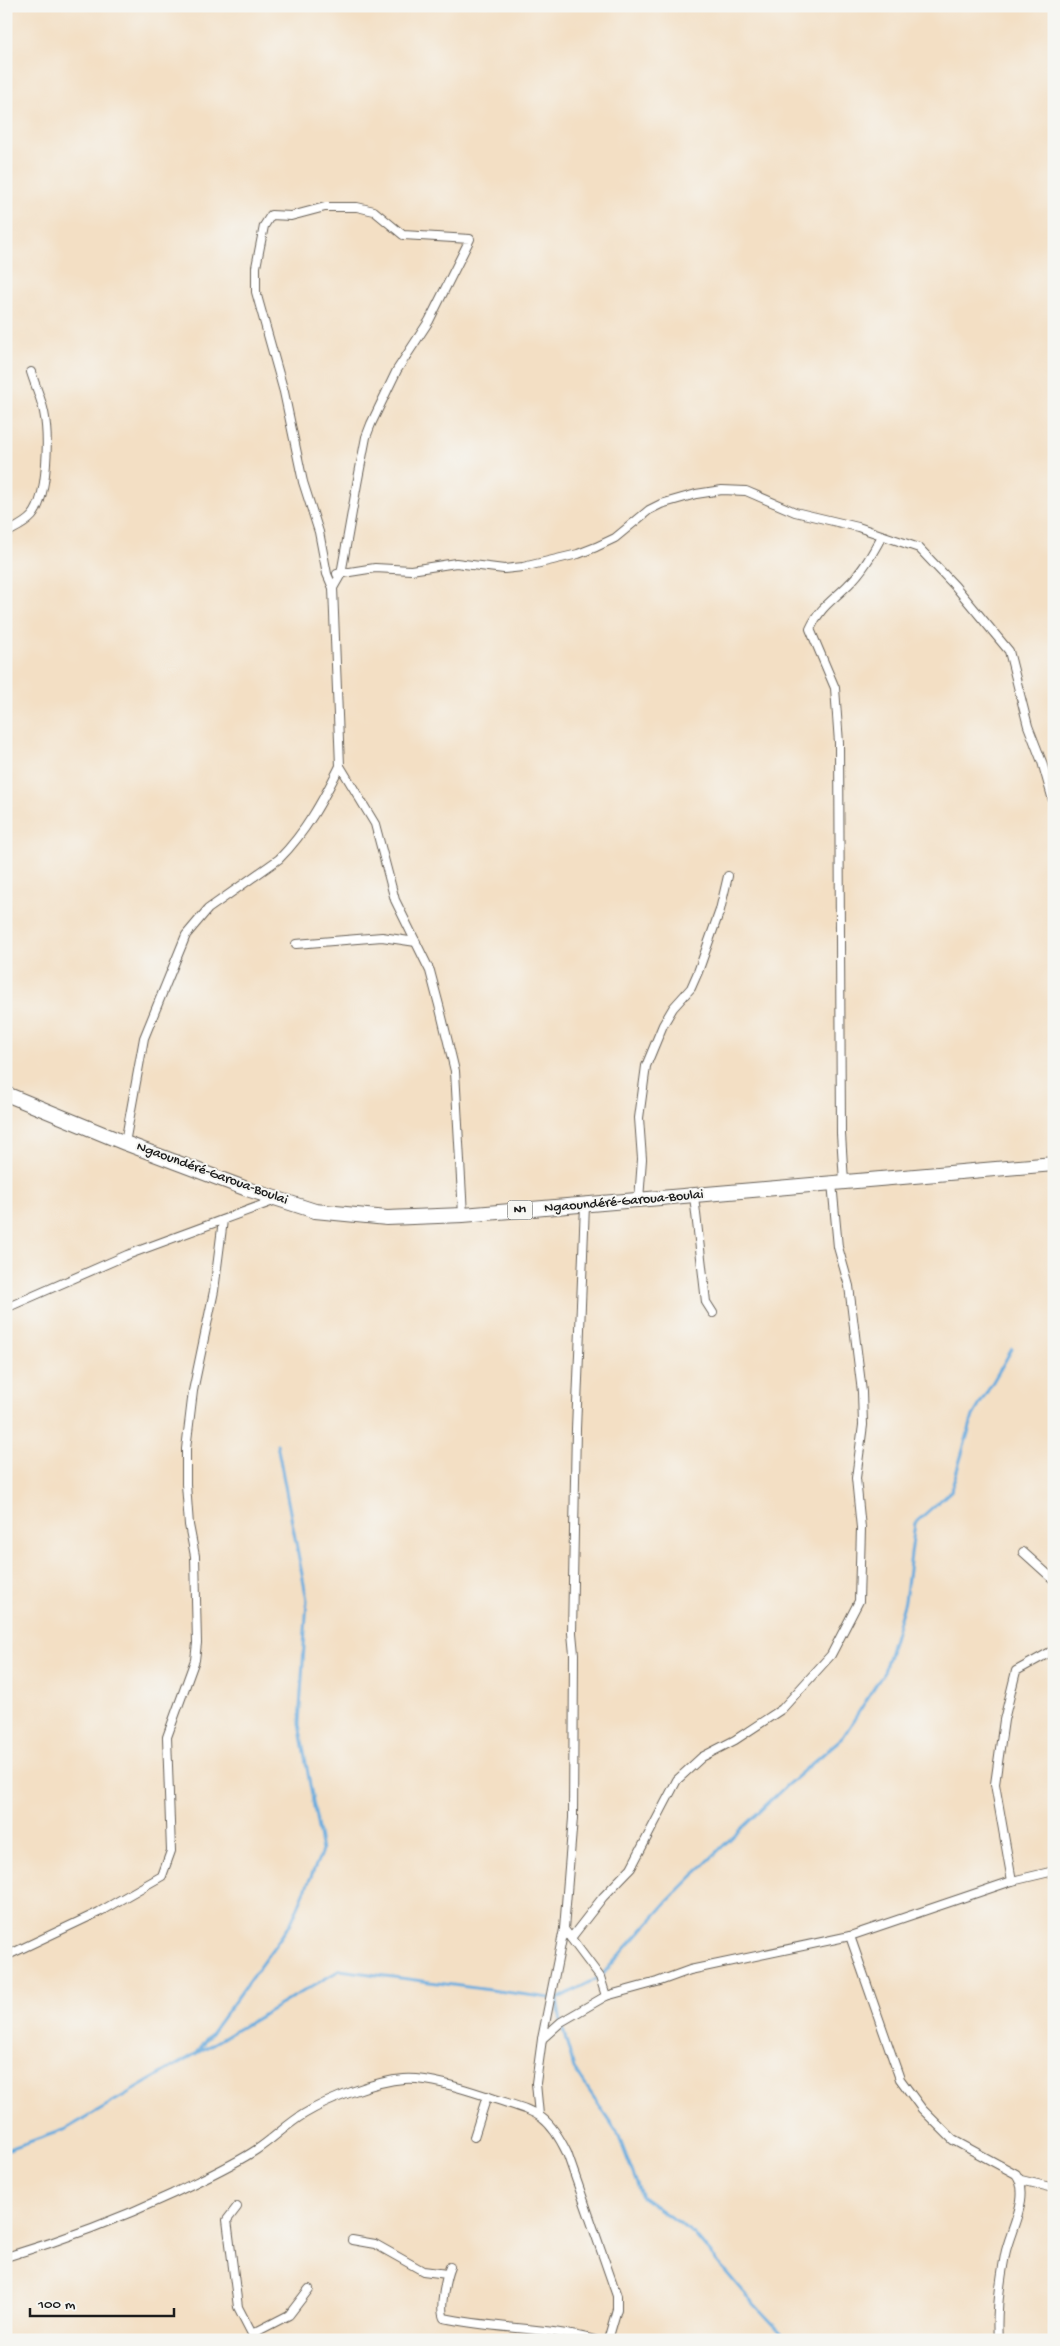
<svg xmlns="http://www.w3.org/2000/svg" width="1060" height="2346" font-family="'Gochi Hand',sans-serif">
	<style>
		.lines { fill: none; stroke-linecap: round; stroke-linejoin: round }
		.stream { stroke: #6aacde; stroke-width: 3 }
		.street-casing { stroke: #676057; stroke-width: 10 }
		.highway-casing { stroke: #676057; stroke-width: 16 }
		.street { stroke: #fff; stroke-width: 8 }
		.highway { stroke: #fff; stroke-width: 14 }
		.labels { text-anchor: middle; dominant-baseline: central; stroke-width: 4; stroke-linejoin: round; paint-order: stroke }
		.shield { fill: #f6f6f2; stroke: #5d5d5c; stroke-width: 1 }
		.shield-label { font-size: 12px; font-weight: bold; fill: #1c1c1c }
		.street-label { font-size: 14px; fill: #1c1c1c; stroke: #f6f6f2 }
	</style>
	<rect width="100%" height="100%" fill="#f6f6f2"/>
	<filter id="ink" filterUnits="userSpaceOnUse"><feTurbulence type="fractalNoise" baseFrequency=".02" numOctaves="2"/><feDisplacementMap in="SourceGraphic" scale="10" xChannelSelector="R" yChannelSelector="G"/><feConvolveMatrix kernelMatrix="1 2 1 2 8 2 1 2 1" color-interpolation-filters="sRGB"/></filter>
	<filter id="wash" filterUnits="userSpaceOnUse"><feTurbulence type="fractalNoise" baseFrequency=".0096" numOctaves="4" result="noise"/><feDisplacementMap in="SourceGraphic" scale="20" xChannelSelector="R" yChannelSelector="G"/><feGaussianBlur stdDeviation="1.12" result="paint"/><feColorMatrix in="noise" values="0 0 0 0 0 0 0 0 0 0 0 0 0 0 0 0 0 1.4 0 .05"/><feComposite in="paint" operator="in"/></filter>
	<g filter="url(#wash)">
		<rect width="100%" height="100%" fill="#f3dfc4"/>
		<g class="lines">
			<g class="stream">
				<path d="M557,1999L600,1977L669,1900L726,1843L786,1786L843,1737L884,1672L905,1601L915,1523L951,1491L973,1416L1012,1349"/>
				<path d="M198,2052L291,1923L322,1851L299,1724L307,1600L277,1444"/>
				<path d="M6,2150L66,2129L340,1970L557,1999L561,2022L574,2068L617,2132L642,2197L694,2234L742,2291L788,2340"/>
			</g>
		</g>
	</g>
	<g filter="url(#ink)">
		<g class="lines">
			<defs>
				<g id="street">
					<path d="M6,533C15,528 25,524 32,516C48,497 49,436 44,412C41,398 35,385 31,372"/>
					<path d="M337,574L375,568L411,570L456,563L504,569L523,567L578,554L596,547L615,538L649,510L661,504L696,494L722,490L746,491L795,512L858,527L919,548L955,586L1009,651L1028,726L1042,762L1054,804"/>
					<path d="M333,588L341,574L357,484L366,437L371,424L397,370L429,321L470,239L403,235L374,211L357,207H325L291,216L271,215L264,226L256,267V292L284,392L303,482L319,532L327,574L333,588L340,766"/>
					<path d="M296,944L382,937L416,942"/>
					<path d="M125,1143L144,1038L186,935L208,909L279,859C306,832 323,800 340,766L375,824L395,900L430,971L440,1009L455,1071L463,1215"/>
					<path d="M844,1182L841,1134L839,743L835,688L810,629C820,607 832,601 848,585C863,571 872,554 882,536"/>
					<path d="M694,1196L706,1302L713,1313"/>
					<path d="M639,1200L642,1159L639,1118L646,1066L663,1025L673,1008L691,988L698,972L720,910L728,876"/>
					<path d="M585,1205L576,1429L572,1633L574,1654L573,1818L564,1929L600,1977L606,1996L657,1982L690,1970L850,1936L1012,1881L1054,1871"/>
					<path d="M6,1308L127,1255L276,1200"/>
					<path d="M1023,1552L1054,1580"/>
					<path d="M1012,1881L995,1784L1004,1720L1016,1671L1054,1650"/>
					<path d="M850,1936L900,2079L922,2109L953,2140L1016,2174C1032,2195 1009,2232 1005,2255C1000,2282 996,2313 998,2340"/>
					<path d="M571,1938L603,1897L631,1868L677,1780L702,1757L735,1740L782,1709L831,1655L859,1601L861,1528L856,1478L863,1425L862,1392L849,1286L838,1247L832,1183"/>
					<path d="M6,1956L99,1912L162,1876L171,1851L167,1737L195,1660L197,1643L195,1556L189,1525L186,1484V1449L193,1391L214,1291L223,1220"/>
					<path d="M542,2039L564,1929"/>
					<path d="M539,2115L536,2083L542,2039L561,2022L606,1996"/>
					<path d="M474,2137L487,2096"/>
					<path d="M1021,2180L1054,2188"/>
					<path d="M237,2207L227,2220L238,2307L252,2334L289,2315L309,2289"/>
					<path d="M352,2240L375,2244L423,2271L447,2274"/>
					<path d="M6,2257C63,2240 119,2219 172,2194C200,2180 230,2167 256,2150C273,2139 287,2124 304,2114C329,2099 375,2081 404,2079C429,2077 467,2090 492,2098C534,2112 547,2111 567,2153L617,2296V2309L608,2340"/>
					<path d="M450,2267C446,2276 439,2309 444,2318C494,2329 546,2327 595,2340"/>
				</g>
				<path id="highway" d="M6,1094L125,1143L247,1189L315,1211L387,1218L463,1215L1054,1164"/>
			</defs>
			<use href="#street" class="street-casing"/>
			<use href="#highway" class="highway-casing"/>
			<use href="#street" class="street"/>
			<use href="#highway" class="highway"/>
		</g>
	</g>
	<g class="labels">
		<rect class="shield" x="507.5" y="1200.5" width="25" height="19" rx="4"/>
		<g class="shield-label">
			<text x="520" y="1210">N1</text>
		</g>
		<g class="street-label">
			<text transform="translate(212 1174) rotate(20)">Ngaoundéré-Garoua-Boulai</text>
			<text transform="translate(624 1202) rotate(-5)">Ngaoundéré-Garoua-Boulai</text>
		</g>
	</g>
	<rect width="1060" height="2346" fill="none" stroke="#f6f6f2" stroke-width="25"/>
	<path d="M30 2308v8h144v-8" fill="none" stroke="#1c1c1c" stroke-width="2.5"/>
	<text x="38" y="2308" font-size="15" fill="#1c1c1c" stroke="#f6f6f2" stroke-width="4" paint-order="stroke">100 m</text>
</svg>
